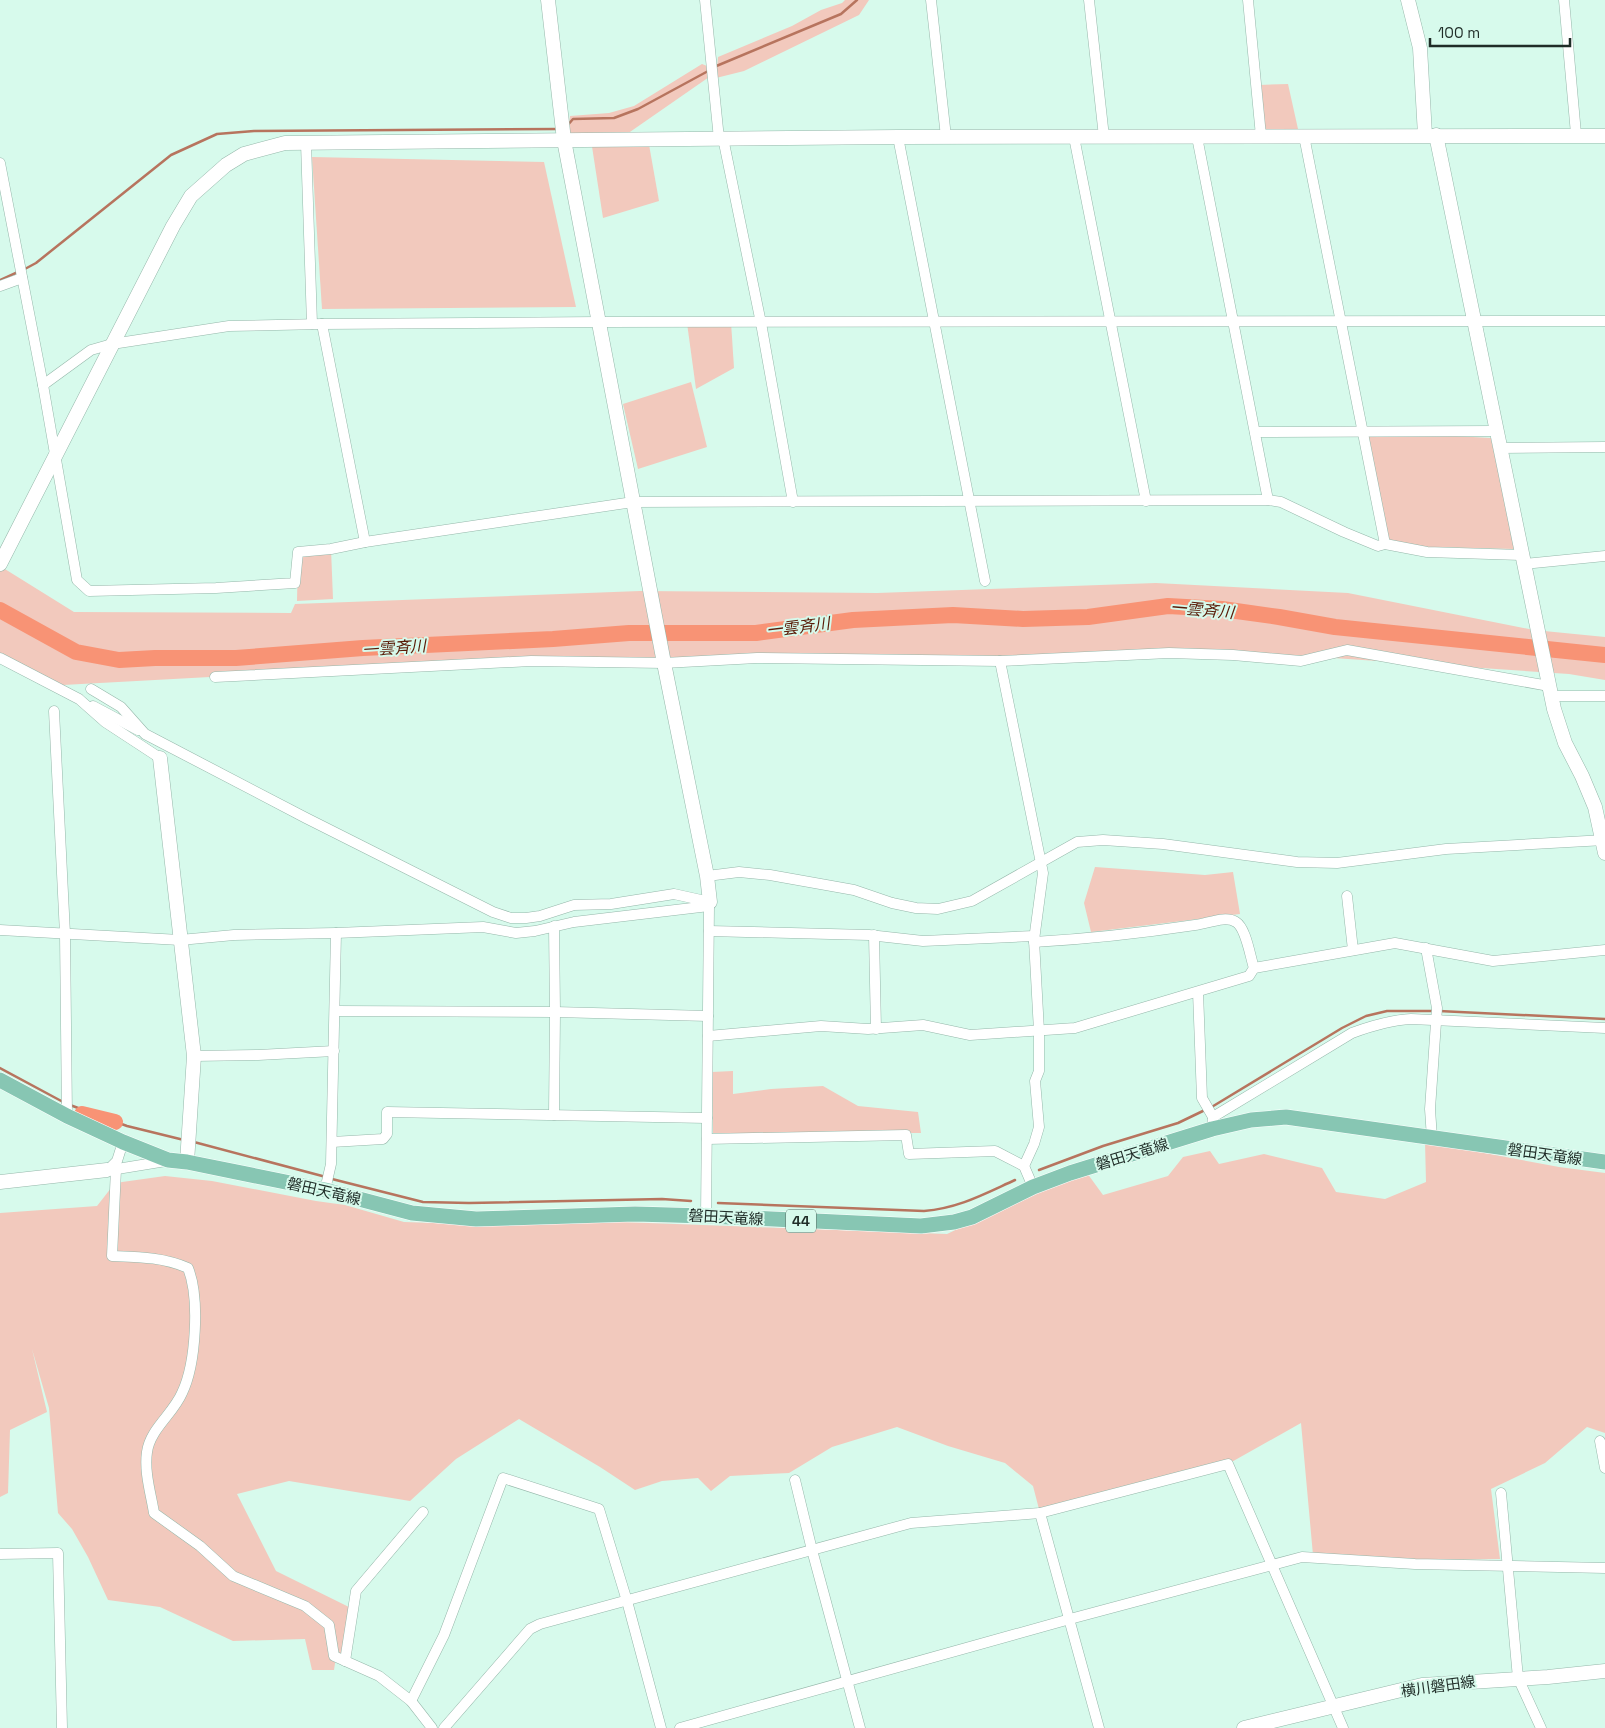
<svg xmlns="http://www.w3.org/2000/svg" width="1605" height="1728" font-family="'Space Grotesk','Noto Sans JP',sans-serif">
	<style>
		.green { fill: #f2c9bd }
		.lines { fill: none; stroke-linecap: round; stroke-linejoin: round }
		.stream { stroke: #b7745e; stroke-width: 2.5 }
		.river { stroke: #f89375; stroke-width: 16 }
		.street-casing { stroke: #95b7aa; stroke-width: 11 }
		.secondary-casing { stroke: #95b7aa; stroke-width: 15 }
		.primary-casing { stroke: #fff; stroke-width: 16 }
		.street { stroke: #fff; stroke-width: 10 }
		.secondary { stroke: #fff; stroke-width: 14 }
		.primary { stroke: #87c6b3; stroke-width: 15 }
		.labels { text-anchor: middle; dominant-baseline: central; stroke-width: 4; stroke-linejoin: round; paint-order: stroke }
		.shield { fill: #d7faec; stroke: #566a62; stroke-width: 1 }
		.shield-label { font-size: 14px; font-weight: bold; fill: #1f2c27 }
		.street-label { font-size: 15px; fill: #1f2c27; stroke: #d7faec }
		.water-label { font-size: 16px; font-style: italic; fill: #591b07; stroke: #d7faec }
	</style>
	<rect width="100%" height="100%" fill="#d7faec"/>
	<g class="green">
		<path d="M845,0H869L859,15L744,71L716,78L718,57L792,26L821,10L842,3Z"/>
		<path d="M702,64L707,66L712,75L627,134L568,133L570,116L609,113L634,106Z"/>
		<path d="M1288,84L1298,129L1264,130L1259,85Z"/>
		<path d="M648,139L659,201L603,218L591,140Z"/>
		<path d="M312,157L544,162L576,307L322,309Z"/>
		<path d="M731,322L734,368L696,389L687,323Z"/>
		<path d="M691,382L707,447L638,469L623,404Z"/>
		<path d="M1362,431L1491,438L1515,549L1390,546Z"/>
		<path d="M331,549L333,599L297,601L298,552Z"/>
		<path d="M0,566L74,612L291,613L295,604L640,591L877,593L1156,583L1348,593L1534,630L1605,637V680L1569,674L1198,649L927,660L637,663L339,670L63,685L0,663Z"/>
		<path d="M1095,867L1205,875L1233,872L1240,914L1091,932L1084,903Z"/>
		<path d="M733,1071V1094L771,1089L823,1086L858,1106L918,1112L921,1133H713L712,1072Z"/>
		<path d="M1425,1142L1559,1167L1605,1173V1433L1587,1427L1545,1463L1491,1489L1500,1559L1369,1561L1313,1555L1301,1423L1228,1464L1040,1513L1033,1486L1005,1463L948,1446L897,1427L832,1447L789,1473L730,1476L711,1491L698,1478L662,1481L635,1490L600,1467L519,1419L456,1459L410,1501L289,1481L237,1494L276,1571L353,1609L345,1661L336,1657L334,1670H312L305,1639L233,1641L160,1607L108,1600L88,1557L72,1529L58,1513L49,1408L32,1349L47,1412L10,1430L8,1493L0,1497V1213L97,1206L115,1183L165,1176L212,1181L316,1201L345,1205L404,1222L493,1225L621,1222L947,1234L1021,1199L1087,1173L1103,1195L1168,1176L1183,1157L1210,1151L1219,1164L1264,1154L1322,1168L1336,1192L1385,1199L1426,1182Z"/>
	</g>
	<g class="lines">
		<g class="stream">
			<path d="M714,67L841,14L857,0"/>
			<path d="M567,126L573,119L614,118L638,109L710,70"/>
			<path d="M23,270L36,263L171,155L217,134L254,131L558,129"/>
			<path d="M0,280L18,272"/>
			<path d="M1439,1011L1605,1019"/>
			<path d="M0,1068L65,1103"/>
			<path d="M70,1105L127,1126L184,1140"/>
			<path d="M1210,1108L1342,1028L1366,1016L1387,1011H1434"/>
			<path d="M194,1142L326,1177"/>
			<path d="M1039,1170L1103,1146L1178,1123L1205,1110"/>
			<path d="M332,1179L423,1202L469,1203L662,1199L691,1201"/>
			<path d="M718,1203L924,1211C959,1208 984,1194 1015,1180"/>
		</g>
		<g class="river">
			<path d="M0,610L76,652L119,660L155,658H236L363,648L553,639L629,633H756L853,620L953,615L1023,619L1088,617L1168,606L1222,609L1279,617L1335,627L1605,655"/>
			<path d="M82,1114L115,1122"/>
		</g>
		<defs>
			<g id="street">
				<path d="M705,0L719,139"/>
				<path d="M931,0L946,137"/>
				<path d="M1089,0L1104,137"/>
				<path d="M1248,0L1261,136"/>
				<path d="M1564,0L1576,134"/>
				<path d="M1304,136L1385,544"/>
				<path d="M898,137L985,581"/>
				<path d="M1074,137L1146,501"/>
				<path d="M1197,137L1268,500"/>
				<path d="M723,138L761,323L793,502"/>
				<path d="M306,143L312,324"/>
				<path d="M0,163L43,385L77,580L89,591L216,588L295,583L298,552L331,549L365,542L633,502L1268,500L1281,502L1344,532L1378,546L1385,544L1427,552L1521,555"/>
				<path d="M0,286L22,278"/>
				<path d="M322,324L365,542"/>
				<path d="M43,385L91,350L112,344L229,326L322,324L598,322L1605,321"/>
				<path d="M1255,432L1495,431"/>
				<path d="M1499,448L1605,447"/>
				<path d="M1523,564L1605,556"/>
				<path d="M0,658L79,699L105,722L160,758"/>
				<path d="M1000,661L1043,873L1034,940L1039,1031V1071L1035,1081L1039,1127L1034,1144L1024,1166"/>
				<path d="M215,677L531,661L664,663L757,658L1000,661L1169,653L1233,655L1301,661L1347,650L1549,686"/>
				<path d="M91,689L121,707L145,734L306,818L493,912L511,918H526L540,916L574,905L611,904L674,894L710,902L709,906L706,1216"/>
				<path d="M1551,696H1605"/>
				<path d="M93,706L138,730"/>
				<path d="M54,711L65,934L67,1116"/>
				<path d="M707,876L739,872L770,875L854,890L892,903L916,908L938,909L972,901L1077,842L1103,840L1163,844L1297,862L1337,863L1446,849L1605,840"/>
				<path d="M1347,896L1353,950"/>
				<path d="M0,930L180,940L234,935L336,933L483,927L516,933L535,931L574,922L709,906"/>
				<path d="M709,931L869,935L923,941L1034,936"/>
				<path d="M874,935L876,1029"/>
				<path d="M1426,948L1437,1008L1430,1109L1432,1138"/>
				<path d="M1254,968L1395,943L1493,961L1605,950"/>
				<path d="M1198,992L1202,1098L1213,1117"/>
				<path d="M335,1011L555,1012L708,1016"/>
				<path d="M708,1036L821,1026L868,1029L923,1025L970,1035L1075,1028L1249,976L1254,968C1250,956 1246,928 1236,922C1225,915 1207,924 1195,925C1142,933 1087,939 1034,942"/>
				<path d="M194,1056L258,1055L334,1051"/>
				<path d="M554,1115L555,1012L554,926"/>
				<path d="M1212,1129L1213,1117L1352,1033C1371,1026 1391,1020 1411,1019L1605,1028"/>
				<path d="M707,1139L906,1135L909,1154L995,1151L1024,1166L1033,1187"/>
				<path d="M332,1142L383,1139L387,1134V1112L707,1118"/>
				<path d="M116,1169L112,1256C138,1257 163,1257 188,1268C200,1298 196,1364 182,1393C173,1414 150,1429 147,1452C144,1472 151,1494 154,1513L200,1546L233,1576L305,1606L329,1625L334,1656L379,1676L411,1701L432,1728"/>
				<path d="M108,1170L117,1161L123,1142"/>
				<path d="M111,1170L166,1161"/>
				<path d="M325,1190L331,1164L336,933"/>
				<path d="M1600,1441L1605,1468"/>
				<path d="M795,1480L812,1550L860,1728"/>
				<path d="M1501,1493L1518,1678L1541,1728"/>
				<path d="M1040,1513L1099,1728"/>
				<path d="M0,1554L58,1553L62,1728"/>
				<path d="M345,1661L356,1591L423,1512"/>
				<path d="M411,1701L444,1635L503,1478L599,1509L627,1601L661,1728"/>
				<path d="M444,1728L530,1629L540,1624L911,1523L1040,1513L1228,1464L1343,1728"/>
				<path d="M680,1728L1070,1619L1302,1557L1415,1564L1605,1568"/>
			</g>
			<g id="secondary">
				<path d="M548,0L564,140L664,663L707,876L710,902"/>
				<path d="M1408,0L1420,48L1425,135"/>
				<path d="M1436,135L1554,709L1565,743L1582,776L1595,807L1605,853"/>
				<path d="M0,564L173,226L191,196L226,165L244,154L285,143L898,137L1605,136"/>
				<path d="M160,758L194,1056L187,1162"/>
				<path d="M0,1182L107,1170"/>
				<path d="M1244,1728L1422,1685L1548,1677L1605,1671"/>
			</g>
			<path id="primary" d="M0,1080L67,1116L123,1142L168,1160L187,1162L325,1190L412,1213L476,1219L635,1214L706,1216L921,1226L954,1222L972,1217L1033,1187L1070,1173L1212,1129L1251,1120L1286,1117L1605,1162"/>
		</defs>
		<use href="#street" class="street-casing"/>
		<use href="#secondary" class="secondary-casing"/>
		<use href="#primary" class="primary-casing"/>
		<use href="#street" class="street"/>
		<use href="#secondary" class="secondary"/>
		<use href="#primary" class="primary"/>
	</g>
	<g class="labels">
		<rect class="shield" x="786" y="1209.5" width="30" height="23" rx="4"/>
		<g class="shield-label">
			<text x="801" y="1221">44</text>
		</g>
		<g class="street-label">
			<text transform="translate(1132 1154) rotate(-17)">磐田天竜線</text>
			<text transform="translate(1545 1154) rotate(8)">磐田天竜線</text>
			<text transform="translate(324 1191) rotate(13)">磐田天竜線</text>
			<text transform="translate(726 1217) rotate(3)">磐田天竜線</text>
			<text transform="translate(1438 1686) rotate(-8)">横川磐田線</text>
		</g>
		<g class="water-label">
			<text transform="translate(1202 610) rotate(5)">一雲斉川</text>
			<text transform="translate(798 627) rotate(-7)">一雲斉川</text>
			<text transform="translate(394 648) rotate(-4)">一雲斉川</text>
		</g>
	</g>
	<path d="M1430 38v8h140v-8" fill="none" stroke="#1f2c27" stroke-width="2.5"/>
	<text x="1438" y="38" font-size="15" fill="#1f2c27" stroke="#d7faec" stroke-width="4" paint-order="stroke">100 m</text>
</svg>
